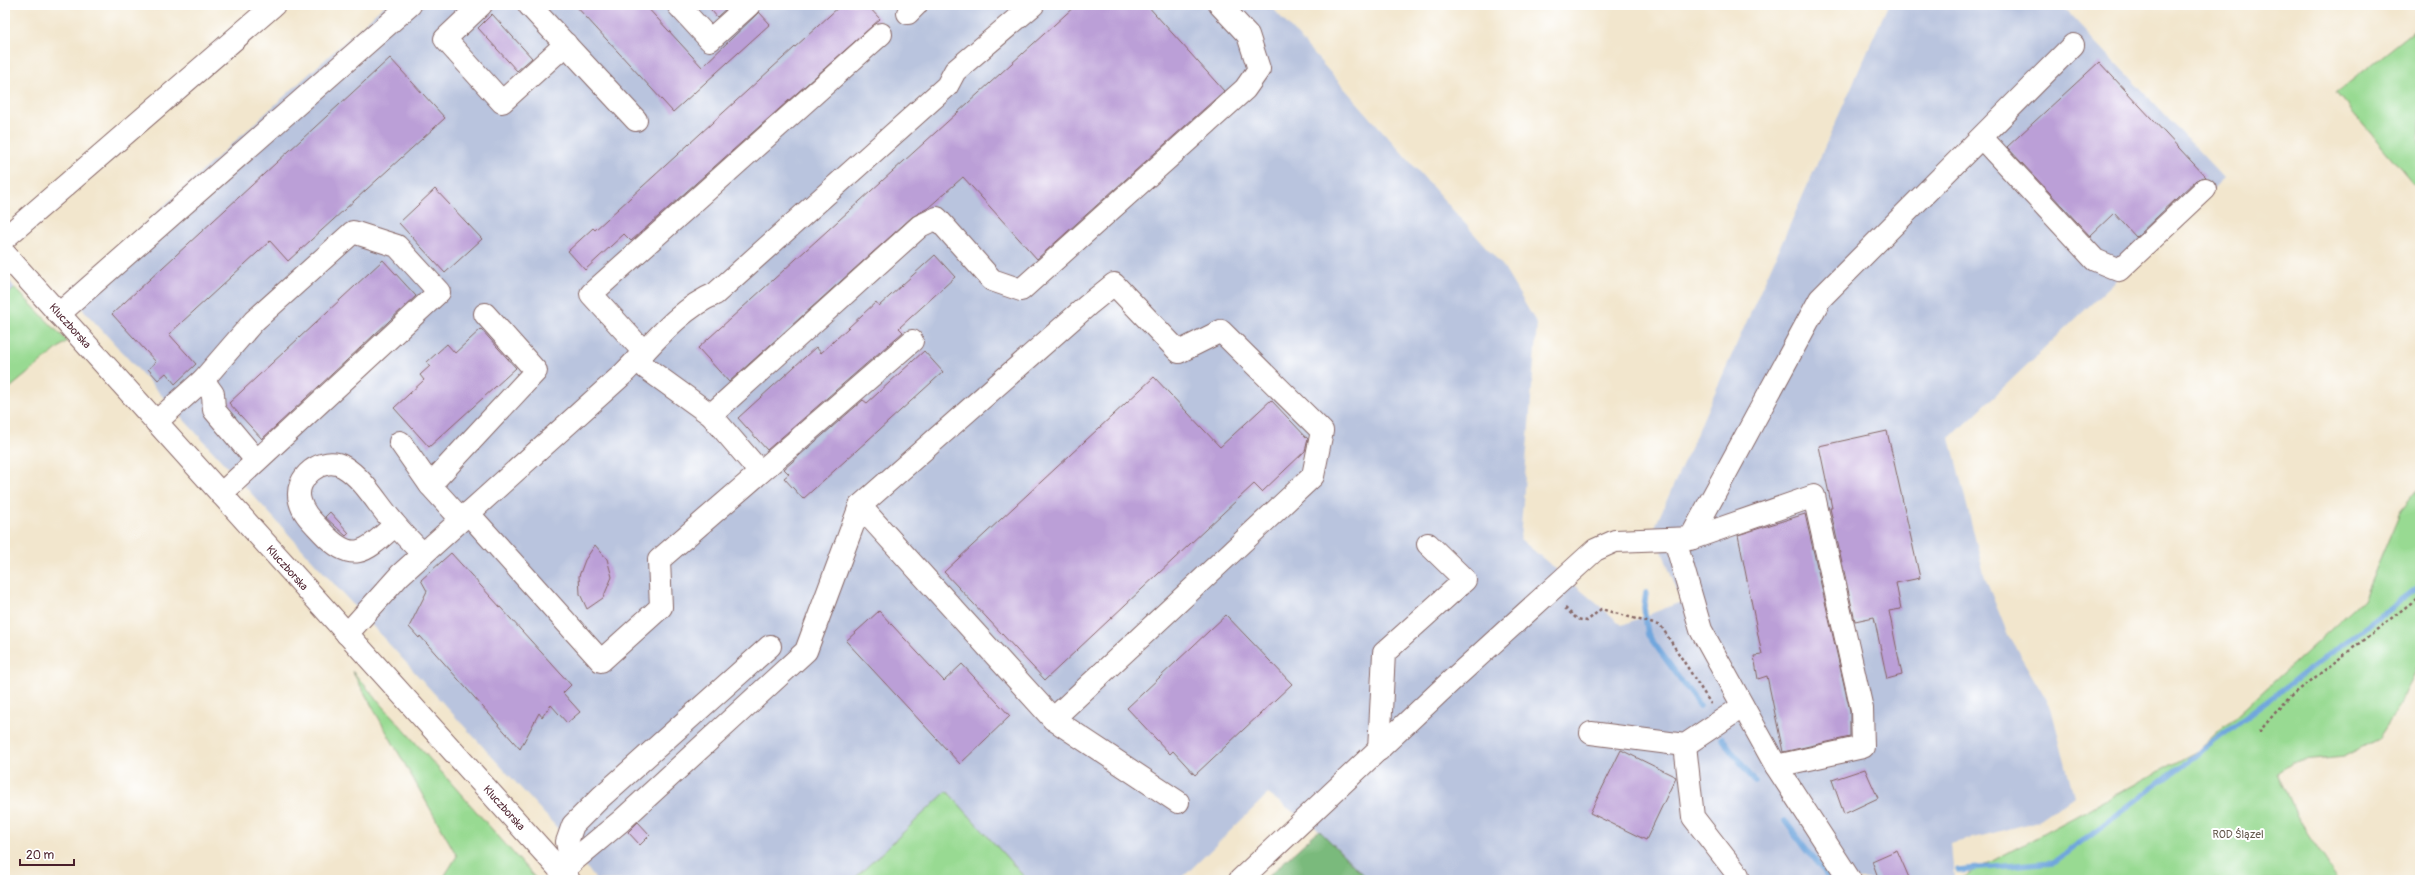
<svg xmlns="http://www.w3.org/2000/svg" width="2425" height="885" font-family="Pangolin,sans-serif">
	<style>
		.industrial { fill: #b9c4de }
		.green { fill: #98da92; stroke: #717c5e }
		.forest { fill: #7aba7c; stroke: #626c54 }
		.lines { fill: none; stroke-linecap: round; stroke-linejoin: round }
		.stream { stroke: #6fa6dd; stroke-width: 5.5 }
		.building { fill: #bb9fd7 }
		.minor-casing { stroke: #856564; stroke-width: 24 }
		.path { stroke: #856564; stroke-width: 2.5; stroke-dasharray: 3 3; stroke-linecap: butt }
		.minor { stroke: #fff; stroke-width: 22 }
		.labels { text-anchor: middle; dominant-baseline: central; stroke-width: 4; stroke-linejoin: round; paint-order: stroke }
		.street-label { font-size: 11px; fill: #4a1f2b; stroke: #fff }
		.park-label { font-size: 11px; fill: #61574a; stroke: #fff }
	</style>
	<rect width="100%" height="100%" fill="#fff"/>
	<filter id="ink" filterUnits="userSpaceOnUse"><feTurbulence type="fractalNoise" baseFrequency=".025" numOctaves="2"/><feDisplacementMap in="SourceGraphic" scale="8" xChannelSelector="R" yChannelSelector="G"/><feConvolveMatrix kernelMatrix="1 2 1 2 8 2 1 2 1" color-interpolation-filters="sRGB"/></filter>
	<filter id="wash" filterUnits="userSpaceOnUse"><feTurbulence type="fractalNoise" baseFrequency=".012" numOctaves="4" result="noise"/><feDisplacementMap in="SourceGraphic" scale="16" xChannelSelector="R" yChannelSelector="G"/><feGaussianBlur stdDeviation="0.9" result="paint"/><feColorMatrix in="noise" values="0 0 0 0 0 0 0 0 0 0 0 0 0 0 0 0 0 1.4 0 .05"/><feComposite in="paint" operator="in"/></filter>
	<g filter="url(#wash)">
		<rect width="100%" height="100%" fill="#f2e6cd"/>
		<g class="industrial">
			<path d="M385,5H1270L1502,265L1537,324L1520,539L1622,625L1681,602L1654,529L1888,5H2061L2224,178L1950,438L1985,578L2008,635L2051,708L2074,796L2039,821L1951,844L1954,880H1368L1319,830L1268,794L1180,880H1027L947,792L853,880H596L560,831L68,293Z"/>
			<path d="M5,275L15,288L5,298Z"/>
		</g>
		<g class="green">
			<path d="M2420,26V191L2336,93Z"/>
			<path d="M15,288L67,341L5,392V298Z"/>
			<path d="M2420,487V660L2401,704L2378,739L2343,757L2292,762L2277,773L2297,817L2338,880H1957L2199,750L2363,600L2400,512Z"/>
			<path d="M352,671L537,880H442L457,856Z"/>
			<path d="M947,791L1027,880H853Z"/>
		</g>
		<path class="forest" d="M1319,830L1368,880H1264Z"/>
		<g class="lines">
			<g class="stream">
				<path d="M1646,593L1644,607L1648,635L1700,706"/>
				<path d="M1722,738L1755,782"/>
				<path d="M1785,821L1830,880"/>
				<path d="M1958,870L2054,862L2420,586"/>
			</g>
		</g>
		<g id="blocks">
			<g class="building">
				<path d="M575,5H645L702,67L759,12L770,24L673,112Z"/>
				<path d="M707,5H730L717,17Z"/>
				<path d="M841,5H867L880,19L631,241L624,234L585,270L568,251L593,228L595,230Z"/>
				<path d="M1076,5H1147L1224,91L1037,259L963,177L928,208L912,217L729,382L698,348Z"/>
				<path d="M492,14L532,58L517,71L478,28Z"/>
				<path d="M390,58L445,118L288,261L270,241L169,334L196,364L175,384L166,373L158,380L148,369L156,362L112,314Z"/>
				<path d="M2099,62L2206,177L2196,180L2136,237L2114,213L2090,236L2007,147Z"/>
				<path d="M435,189L482,239L445,273L399,223Z"/>
				<path d="M935,255L955,277L899,328L903,332L767,450L738,418L816,347L821,353L876,302L879,306Z"/>
				<path d="M383,260L416,296L262,439L229,403Z"/>
				<path d="M481,329L516,368L429,447L394,408L424,380L420,375L430,366L427,362L447,344L455,353Z"/>
				<path d="M924,351L943,372L803,499L784,478L789,474L784,469L863,400L867,403Z"/>
				<path d="M1154,377L1220,447L1271,400L1308,439L1305,451L1262,492L1254,484L1045,680L944,572Z"/>
				<path d="M1887,431L1920,578L1896,583L1901,609L1889,611L1902,675L1887,679L1874,617L1855,621L1830,508H1832L1819,446Z"/>
				<path d="M330,512L349,533L346,536L325,517Z"/>
				<path d="M1805,514L1850,711V737L1783,752L1767,676L1758,679L1754,656L1762,655L1738,535Z"/>
				<path d="M595,545L607,559L612,577L603,598L587,609L580,594L579,576L585,560Z"/>
				<path d="M451,553L571,685L563,693L580,712L567,723L551,705L542,717L539,713L520,749L420,636L419,638L409,627L427,591L421,580Z"/>
				<path d="M879,611L944,681L962,664L1010,716L960,764L846,641Z"/>
				<path d="M1226,615L1292,684L1195,775L1173,751L1170,754L1127,708Z"/>
				<path d="M1621,750L1676,777L1646,840L1590,813Z"/>
				<path d="M1865,769L1878,798L1844,814L1832,780Z"/>
				<path d="M638,822L650,835L640,845L628,832Z"/>
				<path d="M1897,850L1910,880H1879L1872,861Z"/>
			</g>
		</g>
	</g>
	<g filter="url(#ink)">
		<use href="#blocks" fill-opacity="0" stroke="#856564" stroke-width="1"/>
		<g class="lines">
			<defs>
				<g id="minor">
					<path d="M481,5L445,39L502,102L566,44"/>
					<path d="M529,5L636,120"/>
					<path d="M678,5L710,40L749,5"/>
					<path d="M908,13L916,5"/>
					<path d="M1982,138L2095,260L2119,270L2205,189"/>
					<path d="M5,238L274,5"/>
					<path d="M5,254L569,880"/>
					<path d="M59,314L410,5"/>
					<path d="M644,352L591,294L881,34"/>
					<path d="M638,359L646,368L711,415L760,472"/>
					<path d="M203,380L213,394L214,410L256,460"/>
					<path d="M711,415L920,226L937,218L992,280L1021,290L1245,89L1259,69L1248,35L1220,5"/>
					<path d="M156,422L203,380L254,321L353,232L397,246L439,292L221,494"/>
					<path d="M400,442L430,485L536,371L485,314"/>
					<path d="M430,485L461,519"/>
					<path d="M860,506L1053,719L1178,802"/>
					<path d="M468,513L601,661L661,607L659,560L912,341"/>
					<path d="M395,525C367,550 354,566 323,533C314,523 303,514 300,501C293,478 323,454 344,467C364,479 378,505 394,523C403,534 413,544 423,554"/>
					<path d="M1690,539L1820,299L2073,45"/>
					<path d="M1675,540L1701,630L1776,766L1850,880"/>
					<path d="M347,634L400,575L622,375C649,348 680,308 715,294L947,86L955,71L1033,5"/>
					<path d="M1591,733L1685,745L1742,707"/>
					<path d="M1685,745L1693,817L1738,875"/>
					<path d="M1379,750L1384,653L1465,580L1428,544"/>
					<path d="M571,863L567,842L573,825L601,797L770,646"/>
					<path d="M561,871L621,821L806,651L860,506L1088,305L1114,284L1179,352L1221,331L1322,431L1313,476L1053,719"/>
					<path d="M1240,880L1449,683L1595,550L1615,541L1693,538L1814,496L1862,709L1863,747L1776,766"/>
				</g>
			</defs>
			<use href="#minor" class="minor-casing"/>
			<g class="path">
				<path d="M1565,608L1577,619L1587,621L1601,609L1661,626L1711,704"/>
				<path d="M2259,732L2286,700L2420,596"/>
			</g>
			<use href="#minor" class="minor"/>
		</g>
	</g>
	<g class="labels">
		<g class="street-label">
			<text transform="translate(70 326) rotate(48)">Kluczborska</text>
			<text transform="translate(287 568) rotate(48)">Kluczborska</text>
			<text transform="translate(504 808) rotate(48)">Kluczborska</text>
		</g>
		<g class="park-label">
			<text x="2238" y="834">ROD Ślązel</text>
		</g>
	</g>
	<rect width="2425" height="885" fill="none" stroke="#fff" stroke-width="20"/>
	<path d="M20 859v6h54v-6" fill="none" stroke="#4a1f2b" stroke-width="2"/>
	<text x="26" y="859" font-size="12" fill="#4a1f2b" stroke="#ffffff" stroke-width="3" paint-order="stroke">20 m</text>
</svg>
